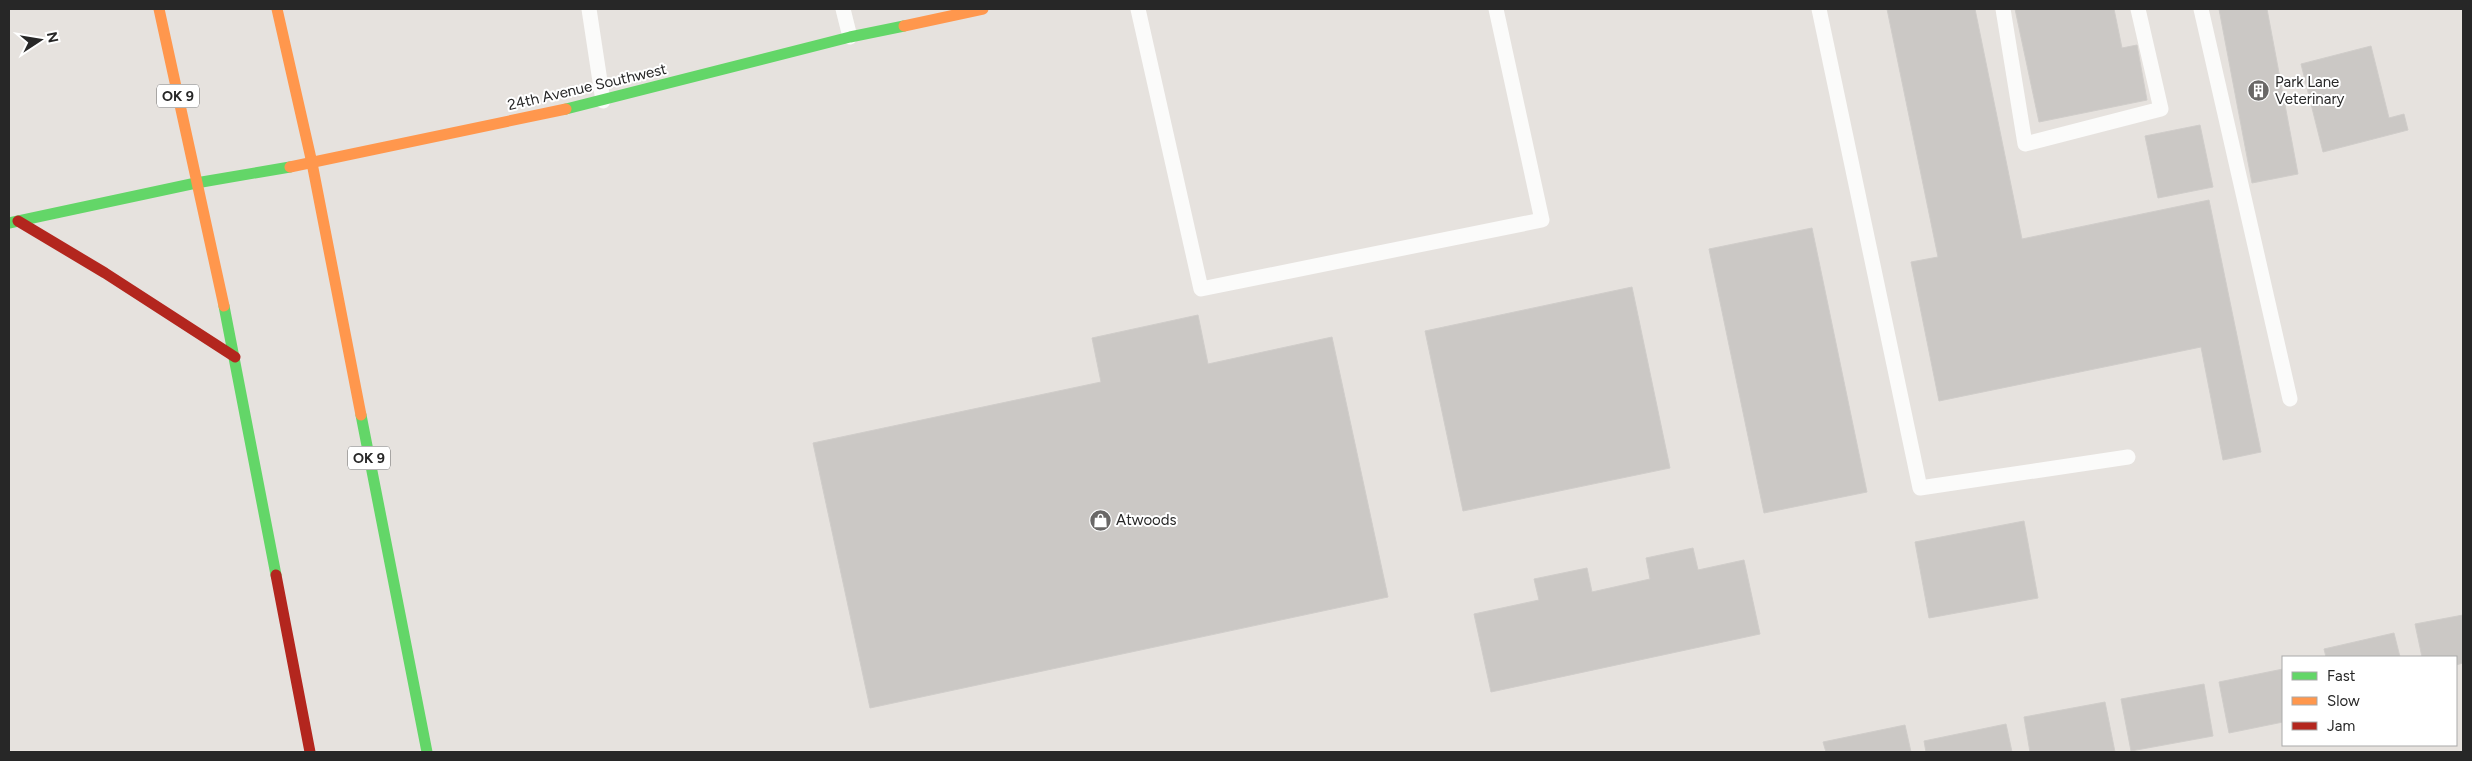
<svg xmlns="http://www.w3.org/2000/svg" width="2472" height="761" font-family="Figtree,sans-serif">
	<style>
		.building { fill: #cbc8c5; stroke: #d0cdca }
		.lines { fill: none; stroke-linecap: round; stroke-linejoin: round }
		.lane { stroke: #fbfbfa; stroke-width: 15 }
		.fast { stroke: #63d668; stroke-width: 11 }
		.slow { stroke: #ff974d; stroke-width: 11 }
		.jam { stroke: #b3261e; stroke-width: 11 }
		.labels { text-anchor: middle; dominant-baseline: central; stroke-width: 4; stroke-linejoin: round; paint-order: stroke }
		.shield { fill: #fff; stroke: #686868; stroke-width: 1 }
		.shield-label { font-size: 14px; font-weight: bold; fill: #272727 }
		.poi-label { font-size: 15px; fill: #272727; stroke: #fff; text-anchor: start }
		.street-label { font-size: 15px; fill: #272727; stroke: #fff }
	</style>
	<rect width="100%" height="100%" fill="#e6e2de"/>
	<g class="building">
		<path d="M1887,9H1975L2022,239L2209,200L2261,452L2223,460L2201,347L1939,401L1911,262L1938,257Z"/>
		<path d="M2015,9H2114L2122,48L2137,45L2147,100L2039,122Z"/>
		<path d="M2219,9H2267L2298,174L2252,183Z"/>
		<path d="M2371,46L2389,118L2404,114L2408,130L2323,152L2301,64Z"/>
		<path d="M2200,125L2213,187L2158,198L2145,136Z"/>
		<path d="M1812,228L1867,492L1764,513L1709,249Z"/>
		<path d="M1632,287L1670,468L1463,511L1425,331Z"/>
		<path d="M1198,315L1208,364L1332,337L1388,597L870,708L813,443L1101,382L1092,338Z"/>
		<path d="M2024,521L2038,598L1929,618L1915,542Z"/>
		<path d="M1693,548L1698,570L1744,560L1760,634L1491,692L1474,614L1539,600L1534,579L1587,568L1592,592L1650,579L1646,558Z"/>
		<path d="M2463,615V663L2456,665V657H2422L2415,624Z"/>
		<path d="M2394,633L2400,657H2326L2324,649Z"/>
		<path d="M2283,669V722L2229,733L2219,682Z"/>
		<path d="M2204,684L2213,736L2131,751L2121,699Z"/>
		<path d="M2105,702L2115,752H2030L2024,717Z"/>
		<path d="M2006,724L2012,752H1926L1924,741Z"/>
		<path d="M1905,725L1911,752H1826L1823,742Z"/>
	</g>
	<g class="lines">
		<g class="lane">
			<path d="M589,9L603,101"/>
			<path d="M843,9L850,37"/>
			<path d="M1138,9L1201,289L1542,220L1496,9"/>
			<path d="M1819,9L1920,488L2128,457"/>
			<path d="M2003,9L2025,144L2161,109L2138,9"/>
			<path d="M2201,9L2290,399"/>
		</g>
		<g class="fast">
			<path d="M566,109L850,37L904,26"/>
			<path d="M9,223L196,183L290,167"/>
			<path d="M224,306L276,575"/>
			<path d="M361,415L427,752"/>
		</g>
		<g class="slow">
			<path d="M159,9L224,306"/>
			<path d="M277,9L312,163L361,415"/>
			<path d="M904,26L983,9"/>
			<path d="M290,167L566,109"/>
		</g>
		<g class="jam">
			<path d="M18,221L105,273L235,357"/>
			<path d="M276,575L310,752"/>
		</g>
	</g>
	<defs>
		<symbol id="building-disc" viewBox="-11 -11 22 22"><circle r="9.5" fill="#6a6867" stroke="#fff"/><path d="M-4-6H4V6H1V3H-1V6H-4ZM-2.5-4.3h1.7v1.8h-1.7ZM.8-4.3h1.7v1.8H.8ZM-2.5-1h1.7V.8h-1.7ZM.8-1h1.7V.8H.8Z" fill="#fff"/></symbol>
		<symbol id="shop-disc" viewBox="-11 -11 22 22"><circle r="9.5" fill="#6a6867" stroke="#fff"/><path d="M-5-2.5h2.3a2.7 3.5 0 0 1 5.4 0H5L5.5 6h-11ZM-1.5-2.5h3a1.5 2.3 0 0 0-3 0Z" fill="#fff"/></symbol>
	</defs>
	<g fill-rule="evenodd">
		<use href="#building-disc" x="2246" y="78" width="25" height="25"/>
		<use href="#shop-disc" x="1088" y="508" width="25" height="25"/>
	</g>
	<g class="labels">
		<g class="shield">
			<rect x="157" y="84.5" width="42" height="23" rx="4"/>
			<rect x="348" y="446.5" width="42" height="23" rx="4"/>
		</g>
		<g class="shield-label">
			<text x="178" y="96">OK 9</text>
			<text x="369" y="458">OK 9</text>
		</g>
		<g class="poi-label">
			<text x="2275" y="82">Park Lane<tspan x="2275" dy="17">Veterinary</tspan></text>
			<text x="1116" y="520">Atwoods</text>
		</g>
		<g class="street-label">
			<text transform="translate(587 87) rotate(-13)">24th Avenue Southwest</text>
		</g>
	</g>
	<rect width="2472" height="761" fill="none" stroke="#272727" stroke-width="20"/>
	<rect x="2282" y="656" width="175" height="90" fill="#ffffff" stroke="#a9a9a9"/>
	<rect x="2292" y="672" width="25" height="8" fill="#63d668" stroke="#a9a9a9"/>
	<text x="2327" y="681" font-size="15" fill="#272727">Fast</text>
	<rect x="2292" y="697" width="25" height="8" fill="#ff974d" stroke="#a9a9a9"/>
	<text x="2327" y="706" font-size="15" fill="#272727">Slow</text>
	<rect x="2292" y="722" width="25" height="8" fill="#b3261e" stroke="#a9a9a9"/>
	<text x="2327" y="731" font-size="15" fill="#272727">Jam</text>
	<g transform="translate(40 40) rotate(78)" stroke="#ffffff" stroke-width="4" paint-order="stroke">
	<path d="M0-4L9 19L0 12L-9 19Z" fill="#272727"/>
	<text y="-8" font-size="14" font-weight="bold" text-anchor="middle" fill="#272727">N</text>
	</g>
</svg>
